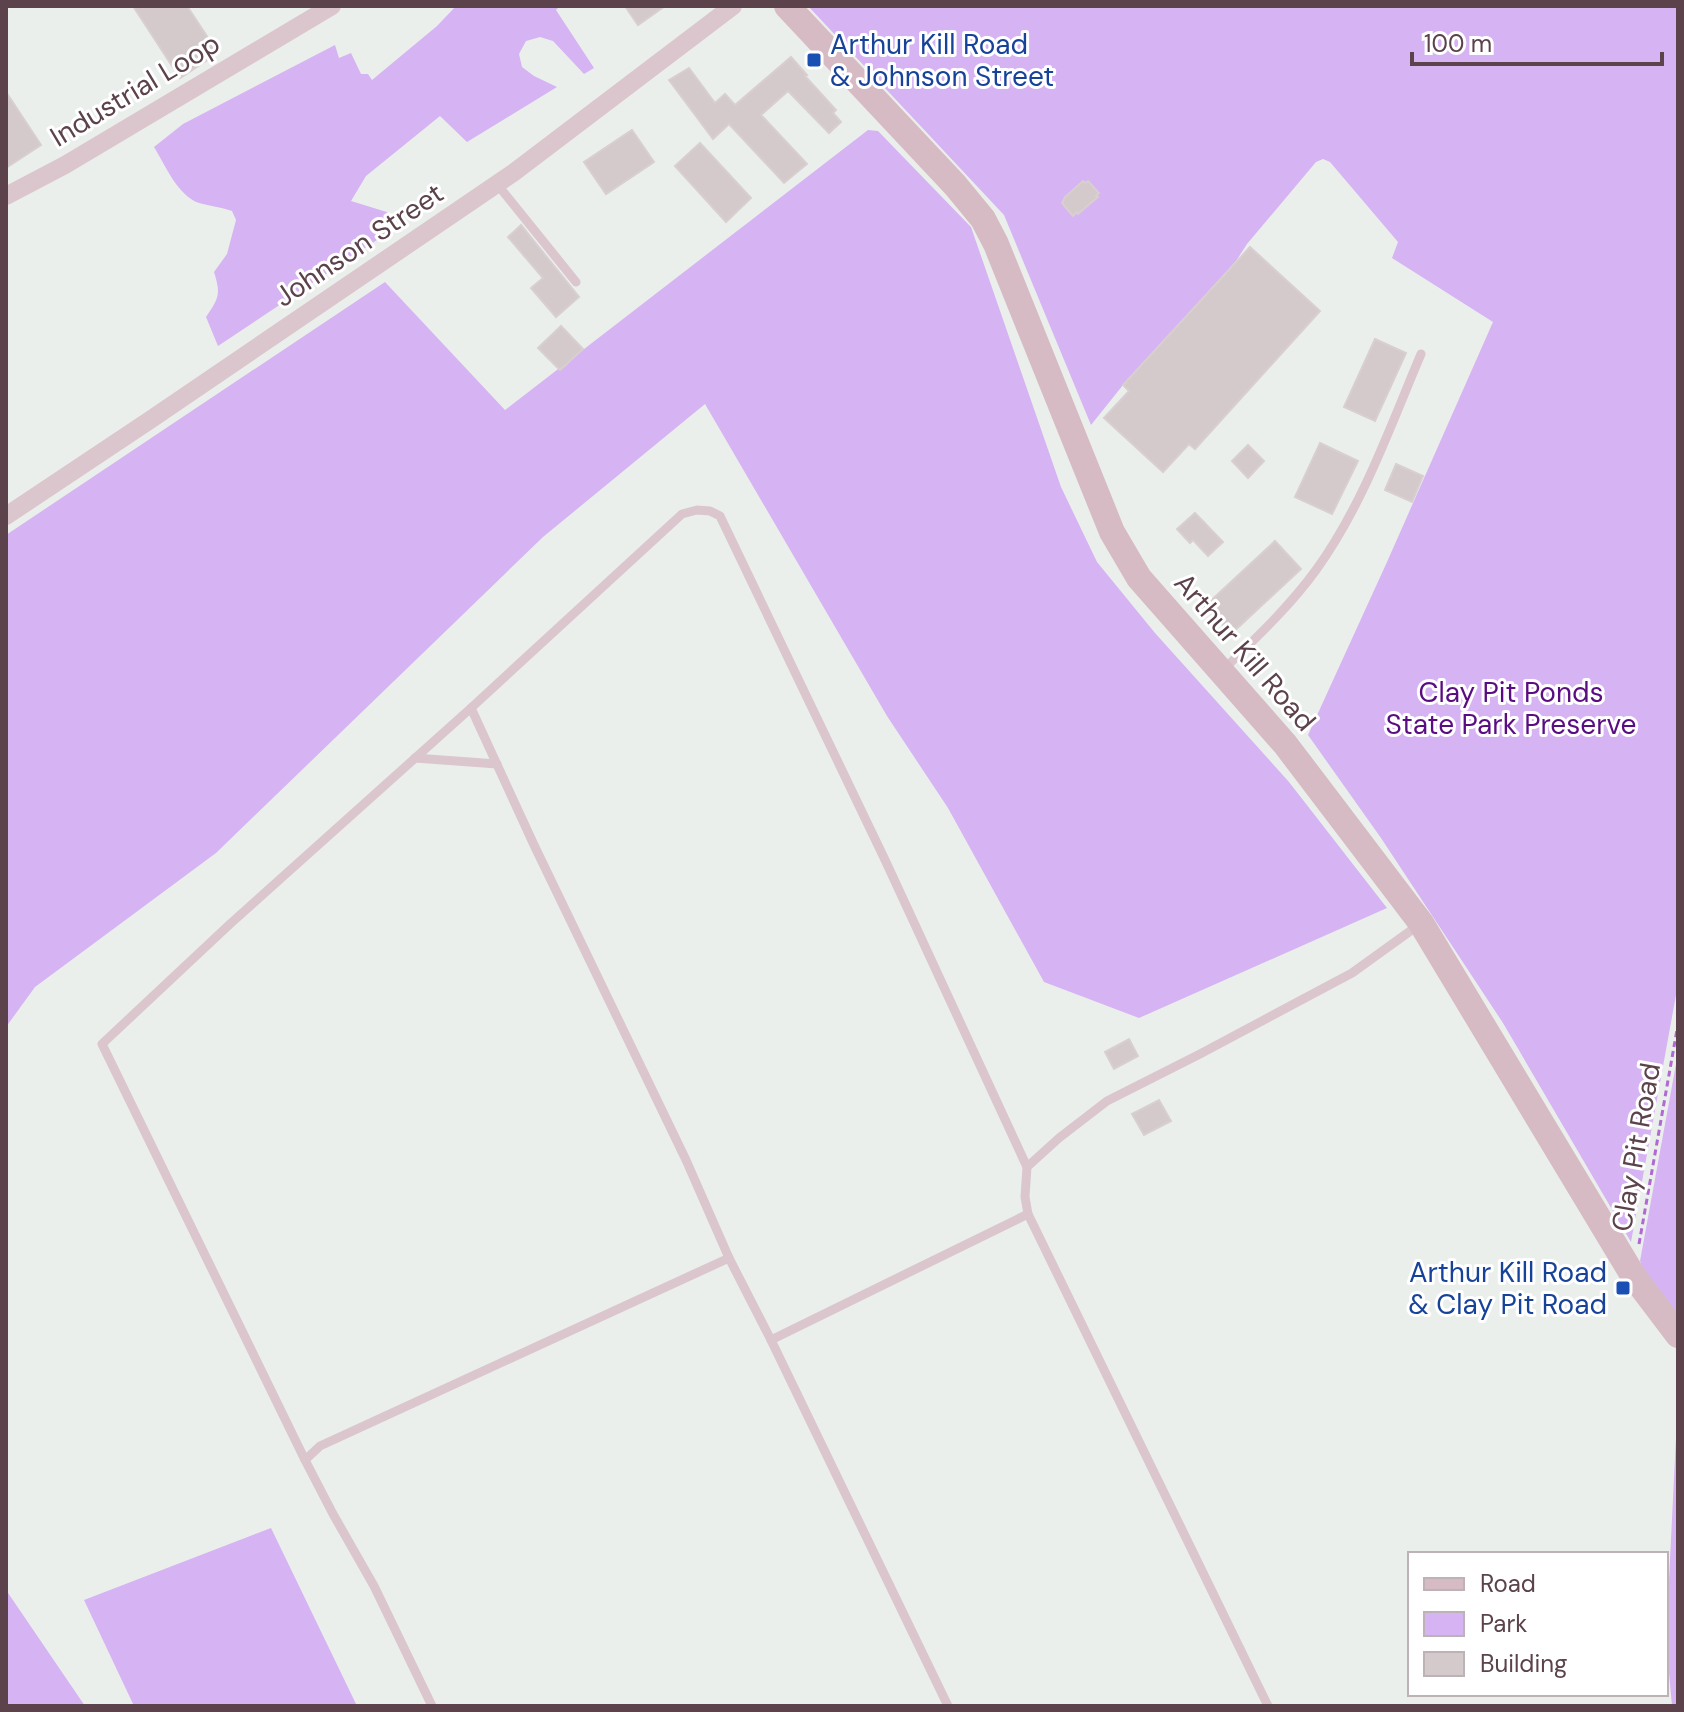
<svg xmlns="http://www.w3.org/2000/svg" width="1684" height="1712" font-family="'DM Sans',sans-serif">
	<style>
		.green { fill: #d6b3f3 }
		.building { fill: #d4cacc; stroke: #d8cfd0; stroke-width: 2 }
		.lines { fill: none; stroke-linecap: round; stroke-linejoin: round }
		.path { stroke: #b068d4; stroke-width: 3; stroke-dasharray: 6 4; stroke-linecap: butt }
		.lane { stroke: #dbc6ce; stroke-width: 9 }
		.street { stroke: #dbc6ce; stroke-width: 18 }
		.secondary { stroke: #d7bbc4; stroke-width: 26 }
		.transit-dot { fill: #1a4fb4; stroke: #fff; stroke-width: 3 }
		.labels { text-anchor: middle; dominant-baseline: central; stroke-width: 6; stroke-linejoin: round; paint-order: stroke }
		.transit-label { font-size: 28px; fill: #164399; stroke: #fff; text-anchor: start }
		.street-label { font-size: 28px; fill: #5b424b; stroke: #fff }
		.park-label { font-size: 28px; fill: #5a0d82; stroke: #fff }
	</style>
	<rect width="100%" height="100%" fill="#ebefec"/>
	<g class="green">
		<path d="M456,6H560L556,10L594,68L584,74L553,41L540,37L526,41L519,54L522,67L534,76L557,87L467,142L440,116L366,176L351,201L390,213L389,232L218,346L206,317C219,298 221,294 214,272L227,254L236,220L232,211C221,207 210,206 199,203C178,196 165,165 154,147L183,124L335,45L339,58L351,53L361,74H368L372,80L437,26Z"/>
		<path d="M808,6H1678V984L1631,1242L1503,1023L1381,838L1308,735L1387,562L1493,322L1392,258L1398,242L1330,162L1323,159L1316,162L1247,244L1236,261L1123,385L1091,425L1004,215Z"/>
		<path d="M868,130L878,131L971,227L1061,487L1097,562L1155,633L1289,782L1387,908L1139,1018L1044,982L948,808L887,716L705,404L543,537L216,853L35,987L6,1027V535L385,282L505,410Z"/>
		<path d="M1678,1053V1317L1651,1286L1640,1261Z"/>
		<path d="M1678,1397V1706H1672L1666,1641Z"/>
		<path d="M271,1528L357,1706H134L84,1600Z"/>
		<path d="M6,1590L85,1706H6Z"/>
	</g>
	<g class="building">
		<path d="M133,6H187L218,53L180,78Z"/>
		<path d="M625,6H665L638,25Z"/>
		<path d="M791,57L807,75L805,76L836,110L833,113L841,122L829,133L788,91L761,115L807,164L784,183L729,124L713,139L669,80L689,68L715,103L725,94L735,105Z"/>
		<path d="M6,92L41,145L6,168Z"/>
		<path d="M632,130L654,162L606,194L584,162Z"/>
		<path d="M700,143L751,198L726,222L675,166Z"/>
		<path d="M1083,181L1085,183L1088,181L1099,193L1096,196L1098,197L1078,214L1077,212L1073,216L1062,203L1065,197Z"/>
		<path d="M521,225L579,297L556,317L531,288L543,278L508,237Z"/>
		<path d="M1250,247L1320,311L1195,449L1189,444L1163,472L1104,418L1129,391L1123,385Z"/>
		<path d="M561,326L583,349L560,370L538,348Z"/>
		<path d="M1375,339L1406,353L1375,421L1344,407Z"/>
		<path d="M1320,443L1358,461L1332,514L1295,497Z"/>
		<path d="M1248,445L1264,461L1248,478L1232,461Z"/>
		<path d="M1396,464L1423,476L1412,502L1385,490Z"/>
		<path d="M1195,513L1223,542L1208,556L1193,540L1190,543L1177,529Z"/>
		<path d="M1275,541L1301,569L1231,634L1205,606Z"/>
		<path d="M1129,1039L1138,1056L1114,1069L1105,1052Z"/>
		<path d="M1159,1100L1171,1121L1144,1135L1132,1114Z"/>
	</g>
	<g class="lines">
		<path class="path" d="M1639,1244L1678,1024"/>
		<g class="lane">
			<path d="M497,184L576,282"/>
			<path d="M1224,669C1256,638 1290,606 1316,570C1363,505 1390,427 1421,354"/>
			<path d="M471,708L534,845L686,1160L729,1258L771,1340"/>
			<path d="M415,758L497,764"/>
			<path d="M1027,1167L1059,1138L1107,1101L1200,1054L1352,973L1420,924"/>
			<path d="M305,1460L320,1446L729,1258"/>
			<path d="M432,1706L374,1586L333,1514L305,1460L102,1044L230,924L471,708L682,514L697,510L710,511L720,516L886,862L1027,1167L1025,1197L1028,1214L1268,1706"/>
			<path d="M948,1706L771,1340L1028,1214"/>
		</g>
		<g class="street">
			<path d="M6,196L65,165L332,6"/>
			<path d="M6,516L150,420L513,173L733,6"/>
		</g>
		<path class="secondary" d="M787,6L955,185L983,219L996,244L1112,532L1139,578L1285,744L1421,923L1634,1277L1678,1335"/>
	</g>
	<g class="transit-dot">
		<rect x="806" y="52" width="16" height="16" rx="4"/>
		<rect x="1615" y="1280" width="16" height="16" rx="4"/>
	</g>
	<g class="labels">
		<g class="transit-label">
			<text x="830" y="44">Arthur Kill Road<tspan x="830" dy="32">&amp; Johnson Street</tspan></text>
			<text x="1607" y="1272" text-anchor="end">Arthur Kill Road<tspan x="1607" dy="32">&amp; Clay Pit Road</tspan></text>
		</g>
		<g class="street-label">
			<text transform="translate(135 90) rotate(-31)">Industrial Loop</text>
			<text transform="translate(359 245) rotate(-34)">Johnson Street</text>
			<text transform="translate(1245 652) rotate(49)">Arthur Kill Road</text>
			<text transform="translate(1636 1147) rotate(-80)">Clay Pit Road</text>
		</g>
		<g class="park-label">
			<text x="1511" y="692">Clay Pit Ponds<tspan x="1511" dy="32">State Park Preserve</tspan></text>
		</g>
	</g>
	<rect width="1684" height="1712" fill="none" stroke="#5b424b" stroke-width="16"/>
	<rect x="1408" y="1552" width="260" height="144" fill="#ffffff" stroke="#bdb3b7" stroke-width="2"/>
	<rect x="1424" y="1578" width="40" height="12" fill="#d7bbc4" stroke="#bdb3b7" stroke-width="2"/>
	<text x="1480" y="1592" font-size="24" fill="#5b424b">Road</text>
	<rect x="1424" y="1612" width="40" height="24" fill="#d6b3f3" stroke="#bdb3b7" stroke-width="2"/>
	<text x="1480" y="1632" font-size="24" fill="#5b424b">Park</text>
	<rect x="1424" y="1652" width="40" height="24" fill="#d4cacc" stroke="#bdb3b7" stroke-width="2"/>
	<text x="1480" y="1672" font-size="24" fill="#5b424b">Building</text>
	<path d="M1412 52v12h250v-12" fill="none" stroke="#5b424b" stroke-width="4"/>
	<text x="1424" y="52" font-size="24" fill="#5b424b" stroke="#ffffff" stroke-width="6" paint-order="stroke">100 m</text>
</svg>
